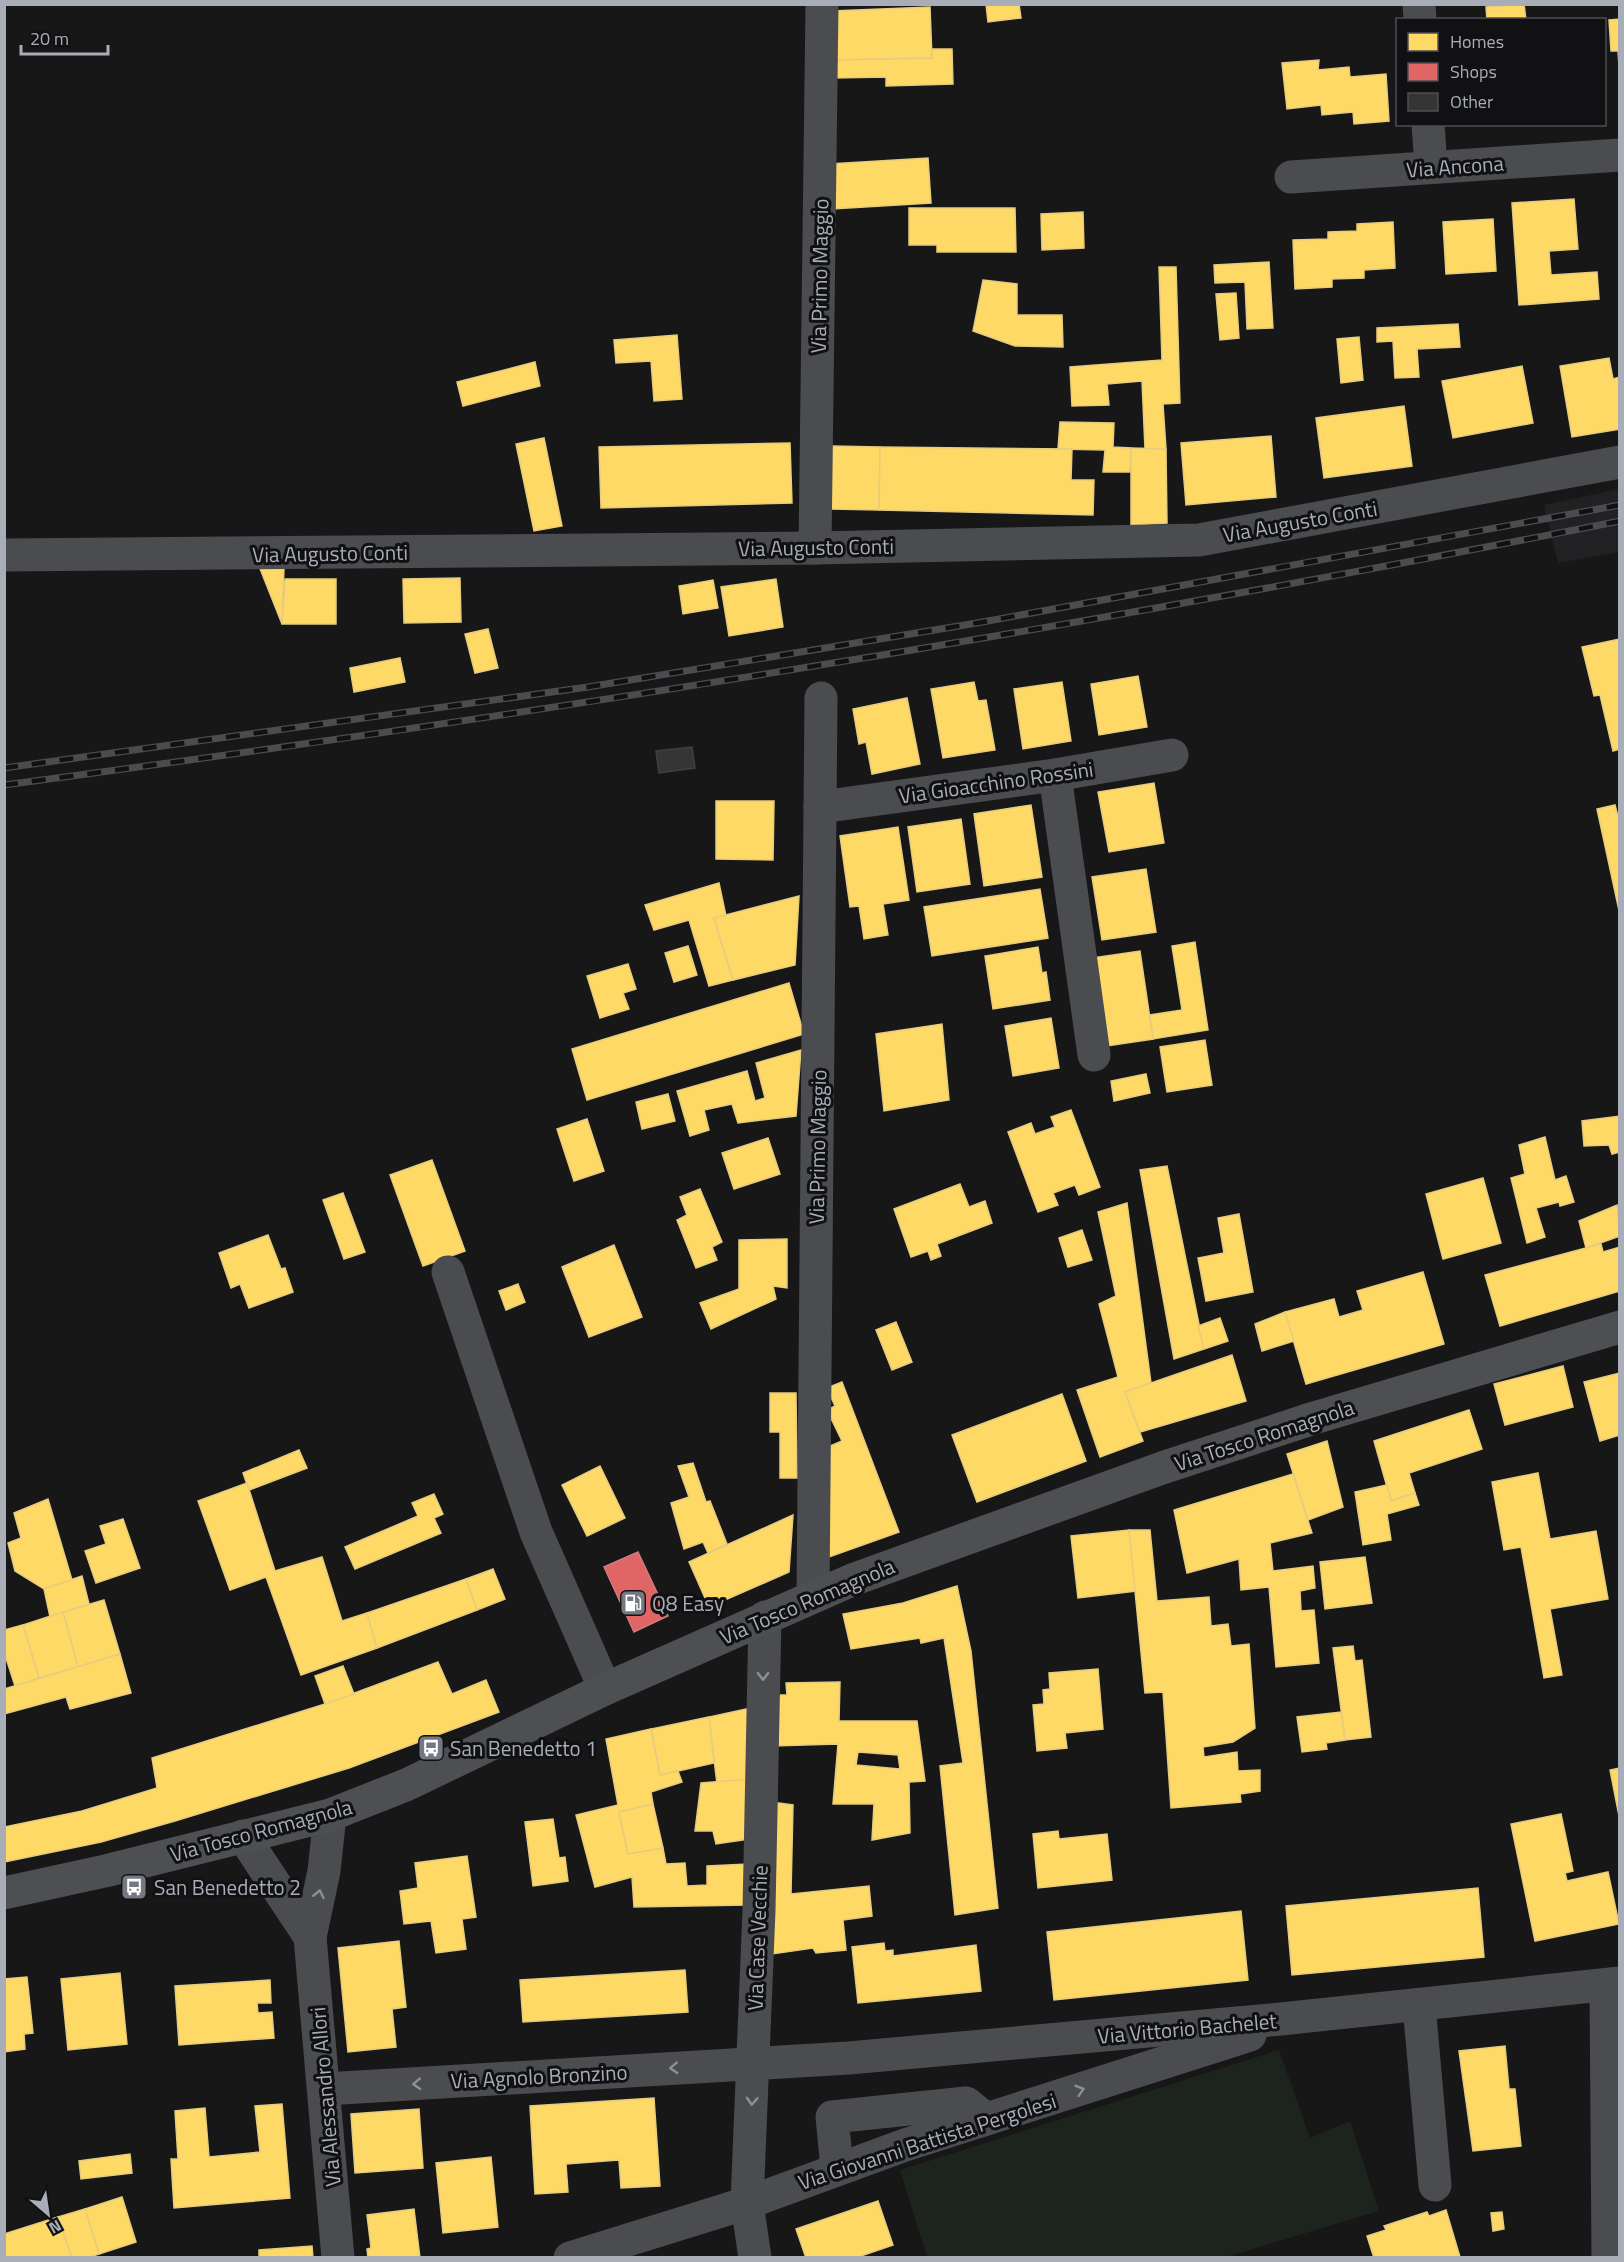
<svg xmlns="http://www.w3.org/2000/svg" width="1624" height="2262" font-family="'Titillium Web',sans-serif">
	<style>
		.built { fill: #212123 }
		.green { fill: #1d241e }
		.homes { fill: #ffd966; stroke: #e5cc7f; stroke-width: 1.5; fill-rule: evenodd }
		.shops { fill: #e06666; stroke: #cf7b7f; stroke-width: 1.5 }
		.building { fill: #353536; stroke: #3f4043; stroke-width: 1.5 }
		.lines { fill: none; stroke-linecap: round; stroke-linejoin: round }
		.minor { stroke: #4b4c50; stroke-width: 33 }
		.major { stroke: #4d4f52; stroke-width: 33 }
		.rail-casing { stroke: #4b4c4f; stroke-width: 7 }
		.rail { stroke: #111113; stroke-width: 4.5; stroke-dasharray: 14; stroke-linecap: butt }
		.oneway { stroke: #8c9099 }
		.labels { text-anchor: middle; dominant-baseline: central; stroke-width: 6; stroke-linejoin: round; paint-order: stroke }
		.street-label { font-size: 21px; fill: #a8adb8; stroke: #111113 }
		.poi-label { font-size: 21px; fill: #a8adb8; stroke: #111113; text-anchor: start }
	</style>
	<rect width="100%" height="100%" fill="#171717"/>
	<path class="built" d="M1619,489V552L1558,563L1544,505Z"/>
	<path class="green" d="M1279,2050L1310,2138L1350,2121L1379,2211L1226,2257H927L900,2170Z"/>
	<g class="homes">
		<path d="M986,4H1019L1021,18L988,22Z"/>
		<path d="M1524,4L1526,20H1487L1486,7Z"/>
		<path d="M930,7L932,58L833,60L831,11Z"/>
		<path d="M1620,19V81L1618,51H1611L1609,20Z"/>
		<path d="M932,49H952L953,84L886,86V77L834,78L833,60L932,58Z"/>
		<path d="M1319,60L1318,70L1349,67L1350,77L1386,74L1389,121L1354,124L1353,112L1322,115L1321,105L1287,109L1282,63Z"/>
		<path d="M928,158L931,203L832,209L829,164Z"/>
		<path d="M1574,199L1578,249L1549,251L1551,275L1597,272L1599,299L1519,305L1512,203Z"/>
		<path d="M909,208H1015L1016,252H937V245H909Z"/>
		<path d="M1083,212L1084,248L1042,250L1041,214Z"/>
		<path d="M1493,219L1496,271L1446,274L1443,222Z"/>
		<path d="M1393,222L1395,268L1364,270V278L1332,279V287L1295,289L1293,240L1328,239V232L1357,231V224Z"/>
		<path d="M1269,262L1273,328L1247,329L1245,282L1215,283L1214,265Z"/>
		<path d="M1159,267H1176L1180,403L1163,404L1166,449H1145L1142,381L1107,384L1109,405L1072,406L1070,367L1162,360Z"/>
		<path d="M983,280L1017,284V315H1062L1063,347L1015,346L973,331Z"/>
		<path d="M1236,293L1239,338L1220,340L1216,294Z"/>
		<path d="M1458,324L1460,347L1417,349L1419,377L1395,378L1393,341L1377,342V328Z"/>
		<path d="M677,335L682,399L654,401L651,361L616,363L614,340Z"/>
		<path d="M1359,337L1363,380L1341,383L1337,339Z"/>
		<path d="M1609,358L1613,379L1620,377V429L1572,437L1560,366Z"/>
		<path d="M535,362L540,386L463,406L457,382Z"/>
		<path d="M1522,366L1533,423L1453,438L1442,381Z"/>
		<path d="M1404,406L1412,466L1324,478L1316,418Z"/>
		<path d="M1060,422L1114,423L1113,447L1131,448L1130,472H1103L1105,450L1058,449Z"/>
		<path d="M1271,436L1276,497L1186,505L1181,443Z"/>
		<path d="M544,438L562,526L534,531L516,444Z"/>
		<path d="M790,443L792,503L601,508L599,447Z"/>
		<path d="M832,446L880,447L879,510L831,509Z"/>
		<path d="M880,447L1072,449L1071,480H1094L1093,515L879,510Z"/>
		<path d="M1131,448L1166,449L1167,523L1131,525Z"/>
		<path d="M259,566L284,568L282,624Z"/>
		<path d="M460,578L461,622L404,623L403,579Z"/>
		<path d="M285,579H336V624H282Z"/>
		<path d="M776,579L783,627L729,636L721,587Z"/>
		<path d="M713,580L718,608L683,614L679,586Z"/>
		<path d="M488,629L498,668L475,673L465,634Z"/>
		<path d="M1620,639V749L1613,751L1600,695L1594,696L1582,647Z"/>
		<path d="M400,658L405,682L354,692L350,668Z"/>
		<path d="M1138,676L1147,727L1099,735L1091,684Z"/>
		<path d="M974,682L978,701L986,700L995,750L943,758L931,689Z"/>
		<path d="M1062,682L1071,741L1023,749L1014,689Z"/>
		<path d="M907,698L920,764L872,774L866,742L859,744L853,709Z"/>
		<path d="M1154,783L1164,843L1109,852L1098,792Z"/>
		<path d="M716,801H774L773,860L716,859Z"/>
		<path d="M1031,805L1042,877L984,886L974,814Z"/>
		<path d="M1615,805L1620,824V915L1597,809Z"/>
		<path d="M961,819L970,884L917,892L908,827Z"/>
		<path d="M898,827L909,900L883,904L888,935L864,939L859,906L850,907L840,836Z"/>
		<path d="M1146,869L1156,932L1102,940L1092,877Z"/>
		<path d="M719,883L726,916L714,918L733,980L709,986L689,920L654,930L645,905Z"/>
		<path d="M1040,889L1048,938L932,956L924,907Z"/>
		<path d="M799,896L795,965L733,980L714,918Z"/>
		<path d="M1195,942L1208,1030L1153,1039L1150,1015L1182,1010L1172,946Z"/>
		<path d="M688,946L697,975L674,982L665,953Z"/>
		<path d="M1038,947L1042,973L1046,972L1050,1000L993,1009L985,956Z"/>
		<path d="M1140,951L1153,1039L1107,1046L1093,958Z"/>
		<path d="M628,964L636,989L623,993L629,1009L600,1018L587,976Z"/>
		<path d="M789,983L804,1034L587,1100L572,1049Z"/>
		<path d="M1051,1018L1059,1068L1013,1076L1005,1026Z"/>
		<path d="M942,1024L949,1100L884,1111L876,1034Z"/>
		<path d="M1205,1040L1212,1085L1167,1092L1160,1047Z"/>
		<path d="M801,1050L796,1116L738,1123L732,1104L704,1110L709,1130L690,1136L677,1091L747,1071L755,1101L765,1098L756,1063Z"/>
		<path d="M1146,1074L1150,1093L1114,1101L1111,1081Z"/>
		<path d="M668,1094L675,1121L642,1129L636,1102Z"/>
		<path d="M1071,1110L1100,1187L1079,1195L1075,1185L1053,1193L1058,1205L1038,1212L1008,1132L1031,1123L1035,1134L1055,1127L1051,1117Z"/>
		<path d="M1620,1116V1152L1612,1154L1609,1145L1584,1146L1582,1121Z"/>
		<path d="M587,1119L604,1171L574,1181L557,1129Z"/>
		<path d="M1545,1137L1555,1180L1566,1176L1574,1202L1560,1206L1559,1202L1536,1208L1545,1237L1527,1243L1511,1178L1525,1174L1519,1145Z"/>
		<path d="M768,1138L780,1174L734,1189L722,1153Z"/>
		<path d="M432,1160L465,1251L423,1266L390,1175Z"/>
		<path d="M1167,1166L1204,1349L1174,1359L1140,1170Z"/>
		<path d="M1483,1178L1501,1243L1443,1259L1426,1194Z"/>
		<path d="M960,1184L969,1207L985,1201L992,1223L937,1244L941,1256L931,1260L928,1251L911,1257L894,1209Z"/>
		<path d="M700,1189L722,1242L712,1247L717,1260L696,1268L677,1220L687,1215L680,1197Z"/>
		<path d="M343,1193L365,1252L344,1259L323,1200Z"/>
		<path d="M1127,1203L1151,1383L1125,1392L1143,1441L1100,1457L1077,1390L1118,1377L1099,1304L1116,1296L1098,1212Z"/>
		<path d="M1617,1205L1620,1236L1586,1248L1579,1221Z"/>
		<path d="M1239,1214L1253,1292L1206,1301L1198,1258L1224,1253L1218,1218Z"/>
		<path d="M1082,1230L1092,1260L1068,1267L1059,1238Z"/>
		<path d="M268,1235L281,1269L285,1268L293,1292L249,1308L240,1284L231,1288L219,1253Z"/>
		<path d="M787,1239V1288L773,1286L776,1299L711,1329L700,1303L739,1289V1240Z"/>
		<path d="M1601,1244L1603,1252L1620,1247V1291L1500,1326L1485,1275Z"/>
		<path d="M614,1245L642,1317L589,1337L562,1267Z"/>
		<path d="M1423,1272L1444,1344L1306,1384L1285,1312L1334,1299L1339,1317L1363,1310L1357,1291Z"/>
		<path d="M518,1284L525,1302L506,1310L499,1291Z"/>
		<path d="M1285,1312L1294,1341L1262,1351L1255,1324Z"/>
		<path d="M1220,1318L1228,1341L1204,1349L1198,1326Z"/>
		<path d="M896,1322L912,1362L892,1370L876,1330Z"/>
		<path d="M1232,1355L1246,1401L1140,1432L1125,1392Z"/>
		<path d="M1563,1366L1573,1407L1505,1425L1494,1384Z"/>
		<path d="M1620,1373V1435L1600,1441L1584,1382Z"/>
		<path d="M842,1382L899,1532L829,1557L823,1449L842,1441L827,1410L835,1406L827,1388Z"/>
		<path d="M770,1393H796L797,1478H780V1432H770Z"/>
		<path d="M1062,1394L1086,1461L977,1502L952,1435Z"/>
		<path d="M1469,1410L1482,1449L1409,1473L1415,1493L1391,1501L1374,1441Z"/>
		<path d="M1327,1441L1343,1507L1308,1520L1287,1454Z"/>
		<path d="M299,1450L307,1468L249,1490L243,1473Z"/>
		<path d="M693,1463L706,1502L710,1501L727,1544L708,1553L703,1542L684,1549L671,1503L689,1497L678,1466Z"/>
		<path d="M600,1466L625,1518L587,1536L562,1485Z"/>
		<path d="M1538,1473L1550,1539L1596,1531L1608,1599L1550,1609L1562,1675L1544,1678L1521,1547L1504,1550L1492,1482Z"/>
		<path d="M1293,1474L1312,1533L1270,1543L1273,1571L1313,1566L1315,1588L1300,1591L1301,1611L1314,1610L1319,1663L1276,1667L1269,1587L1241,1590L1239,1559L1187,1573L1174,1510Z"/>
		<path d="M247,1483L275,1571L322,1557L342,1621L367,1613L377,1648L301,1675L266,1577L230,1590L198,1501Z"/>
		<path d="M1387,1485L1391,1501L1415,1493L1419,1505L1387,1514L1391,1540L1363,1545L1355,1492Z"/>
		<path d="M434,1494L443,1514L434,1518L441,1533L355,1569L345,1547L418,1516L412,1503Z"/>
		<path d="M48,1499L72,1580L44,1589L15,1571L8,1543L21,1538L14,1513Z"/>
		<path d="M793,1515L789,1572L709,1607L689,1562Z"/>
		<path d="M123,1519L140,1568L96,1583L85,1551L106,1544L100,1526Z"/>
		<path d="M1129,1530L1136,1591L1078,1598L1071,1536Z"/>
		<path d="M1129,1530H1150L1157,1601L1209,1597L1211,1626L1228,1624L1231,1646L1249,1644L1255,1728L1233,1742L1203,1747L1204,1757L1237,1752L1238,1771L1260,1770V1791L1240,1794L1241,1802L1171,1808L1163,1692L1145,1693Z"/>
		<path d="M1365,1557L1372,1603L1325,1609L1320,1562Z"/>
		<path d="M493,1569L505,1599L477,1610L466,1579Z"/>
		<path d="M82,1576L89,1604L50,1617L44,1589Z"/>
		<path d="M466,1579L477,1610L377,1648L367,1613Z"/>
		<path d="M957,1586L971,1651L998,1908L955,1915L940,1766L963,1763L944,1638L921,1643L920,1638L851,1649L843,1614L903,1603Z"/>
		<path d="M104,1600L120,1654L78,1667L63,1612Z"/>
		<path d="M63,1612L78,1667L39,1678L23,1625Z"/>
		<path d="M23,1625L39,1678L15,1686L4,1652V1630Z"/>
		<path d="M1353,1646L1355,1661L1362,1660L1371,1737L1345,1740L1333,1648Z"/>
		<path d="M120,1654L131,1693L70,1709L66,1697L4,1714V1689Z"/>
		<path d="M438,1662L452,1694L486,1680L499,1712L349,1768L175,1821L101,1842L4,1862V1827L82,1811L157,1788L152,1758L325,1704Z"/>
		<path d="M343,1666L354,1694L325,1704L315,1676Z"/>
		<path d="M1098,1669L1103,1729L1065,1733L1067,1748L1037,1751L1033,1705L1044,1704L1043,1690L1050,1689L1049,1673Z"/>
		<path d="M840,1682L839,1721H917L925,1781L909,1782L910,1833L872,1840L874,1804H833L838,1744L772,1746L774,1695H787L786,1683ZM858,1752L898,1755L900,1769L856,1765Z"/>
		<path d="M751,1708L750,1779L717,1784L709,1717Z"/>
		<path d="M1341,1712L1345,1740L1326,1743L1327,1749L1302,1752L1297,1717Z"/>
		<path d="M709,1717L714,1763L660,1775L651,1729Z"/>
		<path d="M651,1729L660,1775L678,1771L682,1782L651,1792L653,1804L619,1812L628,1854L663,1848L666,1864L685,1863L687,1886L707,1885V1866L748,1864L747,1905L634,1907L632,1877L595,1887L576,1815L618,1805L606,1739Z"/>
		<path d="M1620,1768V1821L1610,1770Z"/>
		<path d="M750,1779L749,1839L716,1844L713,1831H695L701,1783Z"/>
		<path d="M771,1802L793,1805L791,1894L869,1886L872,1916L843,1920L846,1950L816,1953L813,1948L772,1954Z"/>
		<path d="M653,1804L663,1848L628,1854L619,1812Z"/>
		<path d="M1561,1814L1573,1871L1565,1873L1567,1881L1608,1872L1619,1924L1535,1941L1511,1824Z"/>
		<path d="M553,1819L559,1858L565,1857L568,1881L533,1886L525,1822Z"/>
		<path d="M1058,1831L1059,1839L1107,1834L1112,1880L1038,1888L1033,1834Z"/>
		<path d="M467,1856L476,1917L462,1919L466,1949L436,1953L431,1921L404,1924L400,1891L418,1888L415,1863Z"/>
		<path d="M1478,1888L1484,1957L1292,1975L1286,1906Z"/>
		<path d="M1241,1911L1248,1980L1054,2000L1047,1932Z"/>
		<path d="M399,1941L406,2007L392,2009L396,2047L348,2052L338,1948Z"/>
		<path d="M884,1943L885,1951L893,1950V1956L976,1945L981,1991L858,2003L852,1947Z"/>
		<path d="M685,1970L688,2012L523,2022L520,1980Z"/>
		<path d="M120,1973L127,2044L68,2050L61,1979Z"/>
		<path d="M27,1977L33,2033L24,2034L25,2049L4,2052V1979Z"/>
		<path d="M270,1980L271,2003H257L258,2013L272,2012L274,2038L179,2045L175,1986Z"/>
		<path d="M1505,2046L1509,2089H1515L1521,2146L1473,2151L1459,2051Z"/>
		<path d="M654,2098L660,2186L621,2188L619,2160L566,2164L568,2192L535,2194L530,2106Z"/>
		<path d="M282,2104L290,2198L174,2208L171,2159H178L175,2111L205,2108L209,2157L260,2152L255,2106Z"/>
		<path d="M419,2109L423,2168L355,2173L351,2114Z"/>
		<path d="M130,2154L132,2173L81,2179L79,2161Z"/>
		<path d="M491,2157L498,2227L443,2233L436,2163Z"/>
		<path d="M122,2197L136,2242L99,2254L85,2209Z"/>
		<path d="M878,2201L893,2245L855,2258H806L796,2229Z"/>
		<path d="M85,2209L99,2254L87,2258H72L58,2217Z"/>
		<path d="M414,2209L420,2258H368L367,2249L371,2248L367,2215Z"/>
		<path d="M1446,2210L1460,2257L1374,2258L1367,2236L1386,2230L1384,2226L1427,2212L1429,2216Z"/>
		<path d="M1502,2212L1504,2229L1493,2231L1491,2213Z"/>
		<path d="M58,2217L72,2258H4V2234Z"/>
		<path d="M312,2246L313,2258H259V2250Z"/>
	</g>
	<path class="shops" d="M638,1552L668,1616L634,1632L604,1567Z"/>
	<path class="building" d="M692,747L695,768L659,773L656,751Z"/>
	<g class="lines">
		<g class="minor">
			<path d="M1419,4L1420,20"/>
			<path d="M1428,124L1431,167"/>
			<path d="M1291,177L1620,155"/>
			<path d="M815,548L822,4"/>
			<path d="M4,555L815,548L1199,540L1620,462"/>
			<path d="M1055,775L1094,1055"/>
			<path d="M820,807L1055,775L1172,755"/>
			<path d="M448,1272L536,1532L605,1689"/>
			<path d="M813,1595L821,698"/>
			<path d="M243,1836L310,1937L324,1871L330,1815"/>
			<path d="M310,1937L338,2258"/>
			<path d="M1606,1986L1608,2258"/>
			<path d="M1419,2005L1435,2185"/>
			<path d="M325,2089L849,2058L1281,2019L1620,1983"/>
			<path d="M837,2168L832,2117L966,2103L986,2119"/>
			<path d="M570,2258L747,2203L905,2145L1250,2035"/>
			<path d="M755,2258L747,2203L759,1910L765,1617"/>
		</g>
		<path class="major" d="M4,1893L105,1871L330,1815L406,1785L605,1689L852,1580L1162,1468L1314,1418L1620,1327"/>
		<defs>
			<g id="rail">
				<path d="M4,768L588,687L977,623L1620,505"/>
				<path d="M4,785C545,714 1085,627 1620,521"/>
			</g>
		</defs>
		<use href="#rail" class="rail-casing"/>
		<use href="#rail" class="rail"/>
	</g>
	<defs><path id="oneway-chevron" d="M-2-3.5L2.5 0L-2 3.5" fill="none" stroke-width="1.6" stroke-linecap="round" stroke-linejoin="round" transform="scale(1.5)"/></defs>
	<g class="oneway">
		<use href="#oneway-chevron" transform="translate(763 1676) rotate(91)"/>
		<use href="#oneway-chevron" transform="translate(319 1894) rotate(-78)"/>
		<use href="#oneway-chevron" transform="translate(674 2068) rotate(177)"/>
		<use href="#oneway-chevron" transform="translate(417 2084) rotate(177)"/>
		<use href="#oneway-chevron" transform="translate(1080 2090) rotate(-17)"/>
		<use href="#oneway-chevron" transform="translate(752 2101) rotate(93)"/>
	</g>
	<defs>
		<symbol id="fuel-square" viewBox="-11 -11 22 22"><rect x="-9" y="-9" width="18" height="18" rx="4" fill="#757880" stroke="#111113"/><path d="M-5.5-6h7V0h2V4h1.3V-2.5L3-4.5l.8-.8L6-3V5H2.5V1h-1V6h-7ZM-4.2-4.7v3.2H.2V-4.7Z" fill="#fff"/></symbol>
		<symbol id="bus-square" viewBox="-11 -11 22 22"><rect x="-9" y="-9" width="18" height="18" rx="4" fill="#757880" stroke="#111113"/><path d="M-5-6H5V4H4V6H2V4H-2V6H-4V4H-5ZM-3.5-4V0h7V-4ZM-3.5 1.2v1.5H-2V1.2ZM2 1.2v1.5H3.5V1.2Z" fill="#fff"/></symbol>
	</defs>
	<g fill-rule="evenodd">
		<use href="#fuel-square" x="618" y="1588" width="30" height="30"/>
		<use href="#bus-square" x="416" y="1733" width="30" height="30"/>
		<use href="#bus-square" x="119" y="1872" width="30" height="30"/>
	</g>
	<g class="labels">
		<g class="street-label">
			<text transform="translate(1455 166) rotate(-4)">Via Ancona</text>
			<text transform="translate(819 276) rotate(-89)">Via Primo Maggio</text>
			<text transform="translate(1300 521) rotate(-10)">Via Augusto Conti</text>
			<text transform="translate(816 547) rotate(-1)">Via Augusto Conti</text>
			<text transform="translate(330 553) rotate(-1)">Via Augusto Conti</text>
			<text transform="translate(996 782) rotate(-8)">Via Gioacchino Rossini</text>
			<text transform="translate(817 1147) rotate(-89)">Via Primo Maggio</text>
			<text transform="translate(1264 1435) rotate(-18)">Via Tosco Romagnola</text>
			<text transform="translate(807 1601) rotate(-23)">Via Tosco Romagnola</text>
			<text transform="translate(261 1830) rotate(-15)">Via Tosco Romagnola</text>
			<text transform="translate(757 1938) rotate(-88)">Via Case Vecchie</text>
			<text transform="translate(1187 2028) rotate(-5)">Via Vittorio Bachelet</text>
			<text transform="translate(539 2076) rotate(-3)">Via Agnolo Bronzino</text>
			<text transform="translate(325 2097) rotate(-95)">Via Alessandro Allori</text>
			<text transform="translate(927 2141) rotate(-18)">Via Giovanni Battista Pergolesi</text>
		</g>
		<g class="poi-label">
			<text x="652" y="1603">Q8 Easy</text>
			<text x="450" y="1748">San Benedetto 1</text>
			<text x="154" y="1887">San Benedetto 2</text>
		</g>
	</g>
	<rect width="1624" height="2262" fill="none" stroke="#a8adb8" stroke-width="12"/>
	<rect x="1396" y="18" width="210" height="108" fill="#111113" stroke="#4d4f55" stroke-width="1.5"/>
	<rect x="1408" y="33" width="30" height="18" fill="#ffd966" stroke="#4d4f55" stroke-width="1.5"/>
	<text x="1450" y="48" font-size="18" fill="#a8adb8">Homes</text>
	<rect x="1408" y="63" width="30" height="18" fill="#e06666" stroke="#4d4f55" stroke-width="1.5"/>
	<text x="1450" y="78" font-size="18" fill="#a8adb8">Shops</text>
	<rect x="1408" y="93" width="30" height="18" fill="#353536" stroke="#4d4f55" stroke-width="1.5"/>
	<text x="1450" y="108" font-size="18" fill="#a8adb8">Other</text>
	<g transform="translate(48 2214) rotate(151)" stroke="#111113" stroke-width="4.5" paint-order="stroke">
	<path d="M0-4.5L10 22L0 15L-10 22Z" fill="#a8adb8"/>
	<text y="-9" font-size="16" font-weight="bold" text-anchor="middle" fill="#a8adb8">N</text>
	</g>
	<path d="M21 45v9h87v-9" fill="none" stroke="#a8adb8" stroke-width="3"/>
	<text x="30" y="45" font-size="18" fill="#a8adb8" stroke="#111113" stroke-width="4.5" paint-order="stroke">20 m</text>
</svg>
